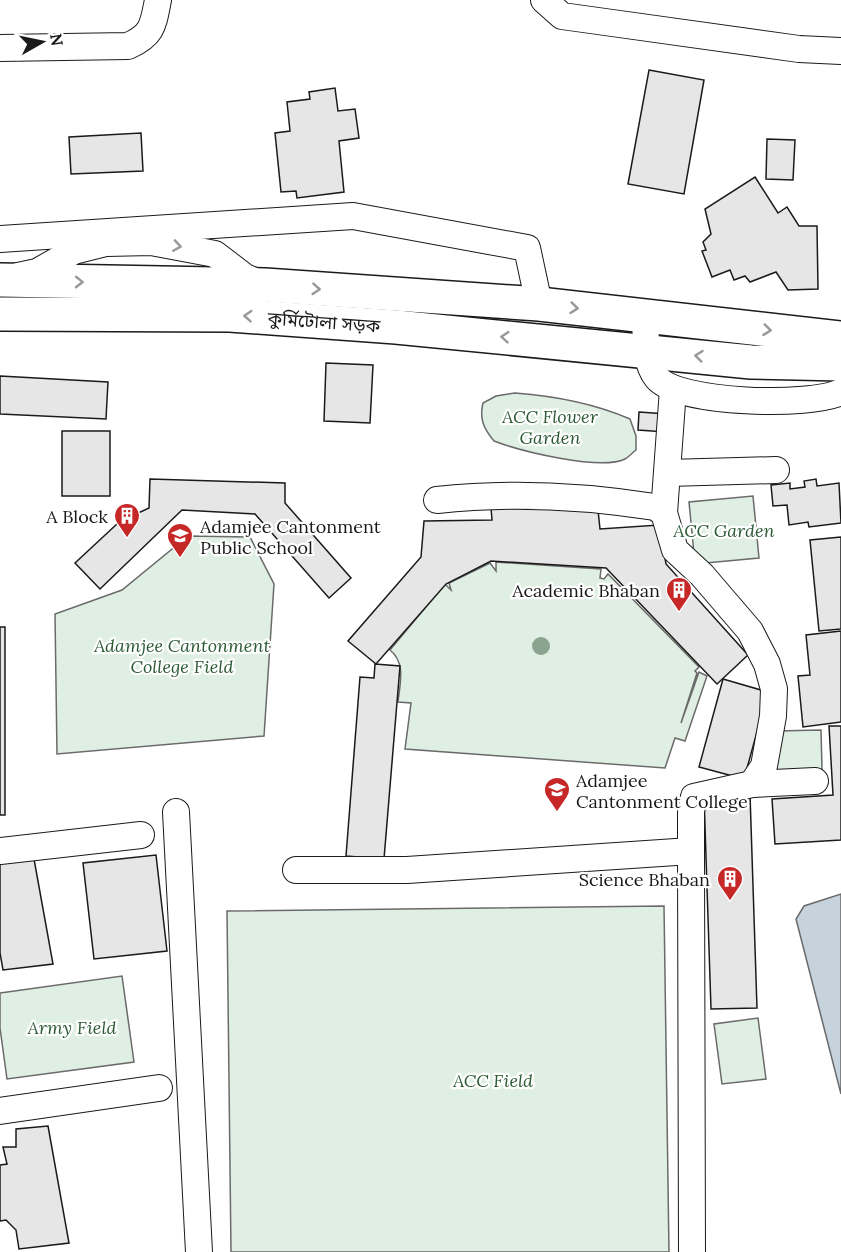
<svg xmlns="http://www.w3.org/2000/svg" width="841" height="1252" font-family="Lora,'Noto Sans Bengali',serif">
	<style>
		.green { fill: #e0efe3; stroke: #6a6a6a; stroke-width: 1.5 }
		.water { fill: #c6d2dc; stroke: #6a6a6a; stroke-width: 1.5 }
		.building { fill: #e6e6e6; stroke: #1a1a1a; stroke-width: 1.5 }
		.lines { fill: none; stroke-linecap: round; stroke-linejoin: round }
		.minor-casing { stroke: #1a1a1a; stroke-width: 28 }
		.major-casing { stroke: #1a1a1a; stroke-width: 36 }
		.minor { stroke: #fff; stroke-width: 26 }
		.major { stroke: #fff; stroke-width: 33 }
		.tree { fill: #8aa48f }
		.oneway { stroke: #989898 }
		.labels { text-anchor: middle; dominant-baseline: central; stroke-width: 4.5; stroke-linejoin: round; paint-order: stroke }
		.street-label { font-size: 18px; fill: #1a1a1a; stroke: #fff }
		.park-label { font-size: 18px; font-style: italic; fill: #2b5a34; stroke: #fff }
		.poi-label { font-size: 18px; fill: #1a1a1a; stroke: #fff; text-anchor: end }
	</style>
	<rect width="100%" height="100%" fill="#fff"/>
	<g class="green">
		<path d="M515,393C555,396 593,403 630,419L636,436V450C633,452 629,457 625,459C600,471 520,451 494,441C484,429 479,419 483,403L496,396Z"/>
		<path d="M753,496L759,558L695,564L689,502Z"/>
		<path d="M188,536L250,537L274,584L264,736L57,754L55,614L122,590Z"/>
		<path d="M496,562L601,569L600,578L604,579L608,574L699,667L695,671L697,673L681,723L699,672L707,676L685,741L675,738L665,768L405,749L411,703L398,702C400,683 406,663 390,650L445,584L451,590L449,583L490,563L496,571Z"/>
		<path d="M821,730L822,769L777,770L776,731Z"/>
		<path d="M664,906L669,1252H231L227,911Z"/>
		<path d="M122,976L134,1062L7,1079L0,1028V993Z"/>
		<path d="M758,1018L766,1079L722,1084L714,1024Z"/>
	</g>
	<path class="water" d="M841,894V1094L796,919L804,906Z"/>
	<g class="building">
		<path d="M649,70L704,80L684,194L628,184Z"/>
		<path d="M335,88L338,111L355,109L359,138L339,141L344,192L297,198L296,191L281,192L275,133L290,131L287,102L310,99L309,92Z"/>
		<path d="M141,133L143,171L71,174L69,137Z"/>
		<path d="M767,139L795,140L793,180L766,179Z"/>
		<path d="M755,177L778,213L787,207L799,226H817L818,289L788,290L776,272L750,282L745,276L734,280L730,270L712,277L702,251L706,250L703,242L711,234L705,209Z"/>
		<path d="M326,363L373,365L370,423L324,421Z"/>
		<path d="M0,376L108,382L106,419L0,414Z"/>
		<path d="M639,412L667,414L666,432L638,430Z"/>
		<rect x="62" y="431" width="48" height="65"/>
		<path d="M150,479L285,483V503L351,578L329,598L255,514L182,510L100,589L75,563L132,510L136,514L149,508Z"/>
		<path d="M816,479L817,486L839,483L841,523L809,527L808,522L789,525L787,505L773,506L771,485L790,483V489L805,487L804,481Z"/>
		<path d="M491,508L598,510L600,529L659,525L666,564L748,655L717,684L606,568L491,561L446,584L376,664L348,641L421,557L424,521L492,520Z"/>
		<path d="M841,537V629L819,631L810,540Z"/>
		<rect x="0" y="627" width="5" height="188"/>
		<path d="M841,631V722L803,727L798,676L810,675L806,635Z"/>
		<path d="M375,664L400,666L384,859L346,856L360,677L374,678Z"/>
		<path d="M723,679L768,692L744,779L699,767Z"/>
		<path d="M829,726H841V840L775,844L772,799L833,795Z"/>
		<path d="M750,794L757,1008L711,1009L704,796Z"/>
		<path d="M32,848L53,964L3,970L0,953V851Z"/>
		<path d="M156,855L167,951L94,959L83,863Z"/>
		<path d="M48,1126L69,1243L19,1249L16,1230L6,1220L0,1221V1165L7,1164L3,1147H16V1129Z"/>
	</g>
	<g class="lines">
		<defs>
			<g id="minor">
				<path d="M544,0L562,16L799,49L841,51"/>
				<path d="M0,48L128,46C153,35 153,25 158,0"/>
				<path d="M0,239L353,216L527,248L539,304"/>
				<path d="M18,276L37,272L74,251L106,243L151,242L215,254L245,277L264,285"/>
				<path d="M645,315C646,335 644,362 657,378C679,404 811,407 841,392"/>
				<path d="M668,473L776,470"/>
				<path d="M437,500C508,492 585,496 655,507L664,513L675,550L702,575L750,631L767,664L774,689L773,716L764,766L752,784L694,797L691,811V851"/>
				<path d="M664,513L673,389"/>
				<path d="M752,784L815,781"/>
				<path d="M176,812L199,1252"/>
				<path d="M0,851L141,835"/>
				<path d="M296,870H407L691,851L692,1252"/>
				<path d="M0,1111L159,1088"/>
			</g>
			<g id="major">
				<path d="M0,280L265,285L539,304L841,338"/>
				<path d="M0,314L230,315L396,327L751,362L841,364"/>
			</g>
		</defs>
		<use href="#minor" class="minor-casing"/>
		<use href="#major" class="major-casing"/>
		<use href="#minor" class="minor"/>
		<use href="#major" class="major"/>
	</g>
	<circle class="tree" cx="541" cy="646" r="9"/>
	<defs><path id="oneway-chevron" d="M-2-3.5L2.5 0L-2 3.5" fill="none" stroke-width="1.6" stroke-linecap="round" stroke-linejoin="round" transform="scale(1.5)"/></defs>
	<g class="oneway">
		<use href="#oneway-chevron" transform="translate(177 246) rotate(9)"/>
		<use href="#oneway-chevron" transform="translate(79 282) rotate(1)"/>
		<use href="#oneway-chevron" transform="translate(316 289) rotate(4)"/>
		<use href="#oneway-chevron" transform="translate(574 308) rotate(6)"/>
		<use href="#oneway-chevron" transform="translate(248 316) rotate(-176)"/>
		<use href="#oneway-chevron" transform="translate(767 330) rotate(7)"/>
		<use href="#oneway-chevron" transform="translate(505 337) rotate(-175)"/>
		<use href="#oneway-chevron" transform="translate(699 356) rotate(-174)"/>
	</g>
	<defs>
		<symbol id="building-pin" viewBox="-11 -11 22 30"><path d="M0 17L-7.5 6A9.5 9.5 0 1 1 7.5 6Z" fill="#c62828" stroke="#fff"/><path d="M-4-6H4V6H1V3H-1V6H-4ZM-2.5-4.3h1.7v1.8h-1.7ZM.8-4.3h1.7v1.8H.8ZM-2.5-1h1.7V.8h-1.7ZM.8-1h1.7V.8H.8Z" fill="#fff"/></symbol>
		<symbol id="school-pin" viewBox="-11 -11 22 30"><path d="M0 17L-7.5 6A9.5 9.5 0 1 1 7.5 6Z" fill="#c62828" stroke="#fff"/><path d="M0-5L7-2L0 1L-7-2ZM-4 1L0 2.5L4 1V4Q0 6-4 4Z" fill="#fff"/></symbol>
		<symbol id="university-pin" viewBox="-11 -11 22 30"><path d="M0 17L-7.5 6A9.5 9.5 0 1 1 7.5 6Z" fill="#c62828" stroke="#fff"/><path d="M0-5L7-2L0 1L-7-2ZM-4 1L0 2.5L4 1V4Q0 6-4 4Z" fill="#fff"/></symbol>
	</defs>
	<g fill-rule="evenodd">
		<use href="#building-pin" x="112" y="501" width="30" height="40"/>
		<use href="#school-pin" x="165" y="521" width="30" height="40"/>
		<use href="#building-pin" x="664" y="575" width="30" height="40"/>
		<use href="#university-pin" x="542" y="775" width="30" height="40"/>
		<use href="#building-pin" x="715" y="864" width="30" height="40"/>
	</g>
	<g class="labels">
		<g class="street-label">
			<text transform="translate(324 322) rotate(4)">কুর্মিটোলা সড়ক</text>
		</g>
		<g class="park-label">
			<text x="550" y="416">ACC Flower<tspan x="550" dy="21">Garden</tspan></text>
			<text x="724" y="530">ACC Garden</text>
			<text x="182" y="645">Adamjee Cantonment<tspan x="182" dy="21">College Field</tspan></text>
			<text x="72" y="1027">Army Field</text>
			<text x="493" y="1080">ACC Field</text>
		</g>
		<g class="poi-label">
			<text x="108" y="516">A Block</text>
			<text x="200" y="526" text-anchor="start">Adamjee Cantonment<tspan x="200" dy="21">Public School</tspan></text>
			<text x="660" y="590">Academic Bhaban</text>
			<text x="576" y="780" text-anchor="start">Adamjee<tspan x="576" dy="21">Cantonment College</tspan></text>
			<text x="710" y="879">Science Bhaban</text>
		</g>
	</g>
	<g transform="translate(42 42) rotate(81)" stroke="#ffffff" stroke-width="4.5" paint-order="stroke">
	<path d="M0-4.5L10 22L0 15L-10 22Z" fill="#1a1a1a"/>
	<text y="-9" font-size="16" font-weight="bold" text-anchor="middle" fill="#1a1a1a">N</text>
	</g>
</svg>
